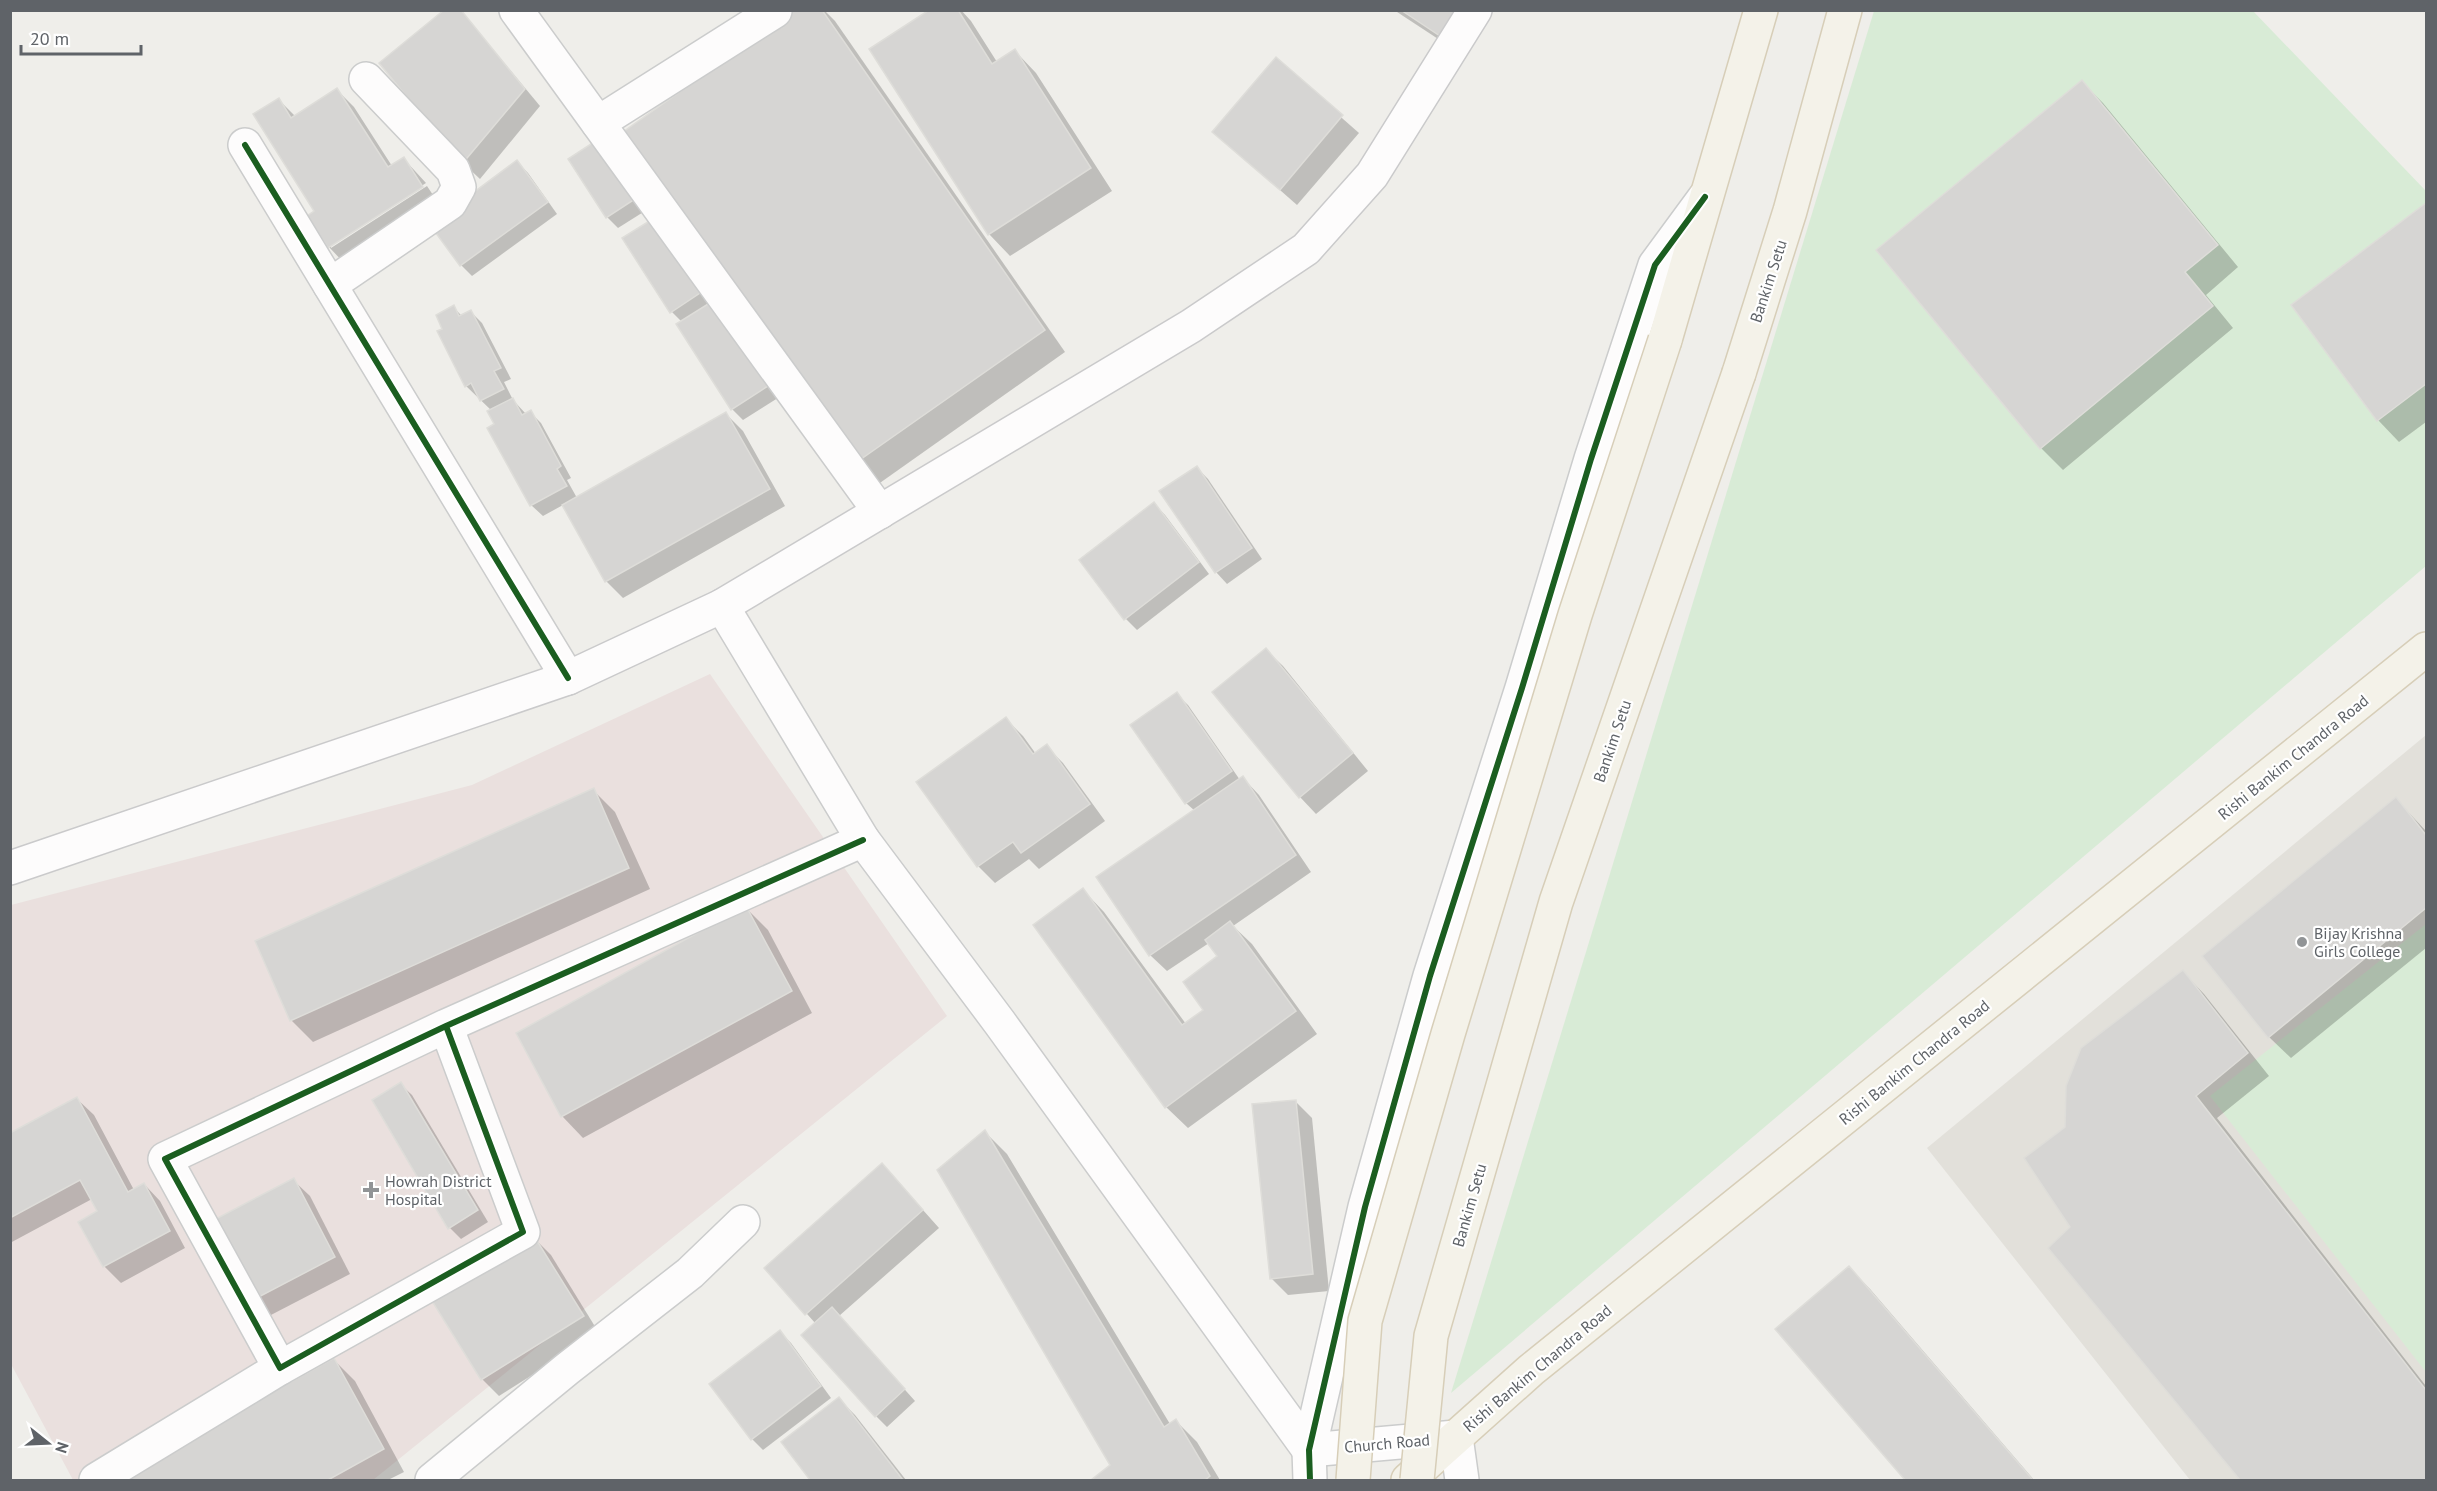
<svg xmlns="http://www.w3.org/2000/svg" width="2437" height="1491" font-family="'PT Sans',sans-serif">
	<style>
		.education { fill: #e2e0da }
		.medical { fill: #eae0de }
		.green { fill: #d8ebd6 }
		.shadow { fill: #0003 }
		.building { fill: #d6d5d3; stroke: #deddd9; stroke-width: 1.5 }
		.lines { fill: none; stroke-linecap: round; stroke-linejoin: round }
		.minor-casing { stroke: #cbcccc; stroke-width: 36 }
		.tertiary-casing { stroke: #cbcccc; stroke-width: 36 }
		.secondary-casing { stroke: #cacacb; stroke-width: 36 }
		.primary-casing { stroke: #d7ceb8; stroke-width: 36 }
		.minor { stroke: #fdfcfc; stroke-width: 33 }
		.tertiary { stroke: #fdfcfc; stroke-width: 33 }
		.secondary { stroke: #fdfcfc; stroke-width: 33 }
		.primary { stroke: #f4f2e9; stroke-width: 33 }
		.primary-bridge-casing { stroke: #d7ceb8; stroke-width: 36; stroke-linecap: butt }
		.primary-bridge { stroke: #f4f2e9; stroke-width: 33 }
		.cycleway-casing { stroke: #fff; stroke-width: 10 }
		.cycleway { stroke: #1b5e20; stroke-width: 6 }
		.poi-dot { fill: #919496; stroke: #fff; stroke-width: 2 }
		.labels { text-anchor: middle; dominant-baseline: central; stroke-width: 4.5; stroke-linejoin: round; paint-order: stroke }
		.street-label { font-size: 16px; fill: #5f6368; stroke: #fff }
		.poi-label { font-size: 16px; fill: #5f6368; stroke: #fff; text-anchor: start }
	</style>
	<rect width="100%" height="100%" fill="#efeeea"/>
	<path class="education" d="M2426,735V1480H2190L1927,1148Z"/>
	<path class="medical" d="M710,674L947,1016L373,1480H73L11,1364V905L472,785Z"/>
	<g class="green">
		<path d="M1874,11H2253L2426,191V566L1451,1393Z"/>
		<path d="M2426,924V1372L2210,1096Z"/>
	</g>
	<g class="shadow">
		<path d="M460,10L540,106L480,179L463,163Z"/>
		<path d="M798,10H824L835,21L1065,352L877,485L625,133Z"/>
		<path d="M932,10H961L971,21L997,62L1015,51L1036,73L1112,191L1010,256L989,234Z"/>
		<path d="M1394,10H1484L1458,52Z"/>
		<path d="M1276,60L1359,133L1297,205L1214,132Z"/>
		<path d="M2082,82L2103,103L2238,267L2206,295L2233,328L2063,470L2041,448L1878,250Z"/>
		<path d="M337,90L354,107L392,166L404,159L426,183L331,244V248L427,186L439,204L345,264L329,247L279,100L296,117Z"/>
		<path d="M597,142L645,211L618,228L607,217Z"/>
		<path d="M517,162L528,173L557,214L472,276L461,265L432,226Z"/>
		<path d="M2426,205V422L2399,442L2378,420L2293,305Z"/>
		<path d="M658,217L781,396L743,420L732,409L682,322L672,312Z"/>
		<path d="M453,307L462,316L471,312L482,323L511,379L504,382L513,400L526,414L530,412L541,423L571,478L567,480L577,498L726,414L743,431L785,506L623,598L606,581L563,505L543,516L531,505L489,429L496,425L492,411L466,386L444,330Z"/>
		<path d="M1197,468L1208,479L1262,559L1227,584L1216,572Z"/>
		<path d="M1154,504L1165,515L1209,574L1137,630L1126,619Z"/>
		<path d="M1266,650L1283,666L1368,771L1316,814L1300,797Z"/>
		<path d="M1176,694L1188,705L1240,780L1243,778L1259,795L1311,872L1233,926L1252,944L1317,1034L1188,1128L1166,1107L1083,890L1104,912L1186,1024L1205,1011L1219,957L1209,943L1167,971L1150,955L1195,811L1186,803Z"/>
		<path d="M1006,719L1023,736L1036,754L1046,746L1063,763L1105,821L1039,869L1029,859L995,883L978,866L919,783Z"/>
		<path d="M593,790L615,812L650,889L313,1042L291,1020Z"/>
		<path d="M2396,799L2426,831V948L2291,1058L2269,1037Z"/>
		<path d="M746,908L768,930L812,1013L583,1138L562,1116Z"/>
		<path d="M2183,972L2204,994L2269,1076L2217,1118L2426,1386V1480H2242L2050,1248L2072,1227L2066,1127Z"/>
		<path d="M400,1084L412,1095L488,1222L461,1239L450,1228Z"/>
		<path d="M77,1099L94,1115L134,1190L144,1184L160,1201L185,1248L121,1283L104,1266L99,1212L92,1199L10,1243V1134Z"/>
		<path d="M1295,1101L1312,1118L1329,1291L1288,1295L1271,1278Z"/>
		<path d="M985,1132L1007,1154L1170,1424L1176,1421L1197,1442L1220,1480H1093L1112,1466Z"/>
		<path d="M293,1180L310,1196L350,1274L269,1316L252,1300Z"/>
		<path d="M898,1182L939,1228L839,1316L915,1401L887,1427L876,1416L816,1324L766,1268Z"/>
		<path d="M534,1238L551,1255L599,1333L499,1396L482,1379Z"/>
		<path d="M1849,1268L1870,1289L2034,1480H1907L1778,1329Z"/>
		<path d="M780,1332L791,1343L831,1398L763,1450L752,1439Z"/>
		<path d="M333,1359L355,1381L404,1472L388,1480H115Z"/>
		<path d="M839,1399L855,1415L906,1480H812L783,1442Z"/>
	</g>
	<g class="building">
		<path d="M444,10H461L525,89L462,164L379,63Z"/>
		<path d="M795,10H822L1045,330L854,464L623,132Z"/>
		<path d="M929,10H958L992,64L1015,49L1091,168L988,235L869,49Z"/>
		<path d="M1401,10H1457L1440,36Z"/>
		<path d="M1276,57L1343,115L1280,190L1212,132Z"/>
		<path d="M2082,80L2218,245L2185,272L2213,306L2040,449L1876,250Z"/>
		<path d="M337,88L388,167L404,157L423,187L328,248L307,216L314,211L253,114L279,98L291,118Z"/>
		<path d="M597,140L635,199L606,218L568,159Z"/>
		<path d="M517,160L548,202L460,266L430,225Z"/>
		<path d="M2426,203V384L2377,421L2291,305Z"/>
		<path d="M659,215L706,289L670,313L622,238Z"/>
		<path d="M716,299L771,384L731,410L676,324Z"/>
		<path d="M454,305L459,316L471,310L501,368L494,371L504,389L480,401L471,383L465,387L437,331L442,329L436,315Z"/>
		<path d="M513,398L522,415L531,410L561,466L557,469L567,486L530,506L487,428L494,424L487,411Z"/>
		<path d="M726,412L770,489L605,582L562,505Z"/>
		<path d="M1197,466L1252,548L1215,573L1159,491Z"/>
		<path d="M1154,502L1199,562L1124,620L1079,560Z"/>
		<path d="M1266,648L1353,753L1299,798L1212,692Z"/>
		<path d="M1177,692L1232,771L1185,804L1130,725Z"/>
		<path d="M1006,717L1033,754L1047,744L1090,804L1021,853L1013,842L977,867L916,782Z"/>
		<path d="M1243,776L1296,855L1149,956L1096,877Z"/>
		<path d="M594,788L629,868L290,1021L255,941Z"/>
		<path d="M2396,797L2426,835V908L2268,1038L2202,956Z"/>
		<path d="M1083,888L1182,1025L1203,1010L1183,982L1217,956L1205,940L1230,921L1296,1011L1165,1108L1033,925Z"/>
		<path d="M746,906L792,991L561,1117L516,1033Z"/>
		<path d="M2183,970L2248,1053L2196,1096L2426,1390V1480H2240L2048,1248L2070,1227L2024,1158L2065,1127L2066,1086L2081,1048Z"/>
		<path d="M401,1082L478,1210L448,1229L372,1100Z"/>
		<path d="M77,1097L128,1192L144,1183L170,1231L103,1267L78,1222L97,1211L80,1180L10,1218V1133Z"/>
		<path d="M1296,1100L1313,1274L1270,1279L1252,1104Z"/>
		<path d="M985,1130L1164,1427L1176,1419L1210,1476L1205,1480H1091L1110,1465L937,1170Z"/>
		<path d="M882,1163L923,1210L805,1315L764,1268Z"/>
		<path d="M294,1178L335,1257L251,1301L210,1222Z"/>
		<path d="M534,1236L584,1316L481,1380L432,1301Z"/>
		<path d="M1849,1266L2033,1480H1905L1775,1329Z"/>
		<path d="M832,1307L905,1389L875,1417L801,1335Z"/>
		<path d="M780,1330L821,1386L751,1440L709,1384Z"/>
		<path d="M334,1358L384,1449L328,1480H112Z"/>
		<path d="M839,1397L903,1480H810L781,1442Z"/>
	</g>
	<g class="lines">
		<defs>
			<g id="minor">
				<path d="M516,10L880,512"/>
				<path d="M598,123L775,11"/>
				<path d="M245,145L568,678"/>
				<path d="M330,285L450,203L459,187L453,170L366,79"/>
				<path d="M446,1026L523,1232L280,1368L165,1159L446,1026L863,840"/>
				<path d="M96,1480L280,1368"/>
				<path d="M432,1480L567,1369L690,1273L743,1222"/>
			</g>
			<g id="tertiary">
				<path d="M722,606L863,840L1000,1023L1309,1450"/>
				<path d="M1309,1450L1456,1437L1462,1480"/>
				<path d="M1310,1480L1309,1450L1365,1207L1430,976L1522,688L1591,459L1655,265L1705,197"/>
			</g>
			<path id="secondary" d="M10,868L568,678L722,606L1191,326L1306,249L1372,175L1475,10"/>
			<g id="primary">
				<path d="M1665,340L1761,10"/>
				<path d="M1739,373L1790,211L1845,10"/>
				<path d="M1408,1480L1531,1370L2426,649"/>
			</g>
		</defs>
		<use href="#minor" class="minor-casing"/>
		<use href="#tertiary" class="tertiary-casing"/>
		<use href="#secondary" class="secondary-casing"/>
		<use href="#primary" class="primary-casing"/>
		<use href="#minor" class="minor"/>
		<use href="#tertiary" class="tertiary"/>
		<use href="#secondary" class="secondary"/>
		<use href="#primary" class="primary"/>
		<defs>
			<g id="primary-bridge">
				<path d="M1353,1480L1365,1321L1448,1034L1575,615L1665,340"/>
				<path d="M1417,1480L1431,1336L1556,902L1739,373"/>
			</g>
		</defs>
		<use href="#primary-bridge" class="primary-bridge-casing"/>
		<use href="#primary-bridge" class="primary-bridge"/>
		<defs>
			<g id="cycleway">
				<path d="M245,145L568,678"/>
				<path d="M446,1026L523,1232L280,1368L165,1159L446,1026L863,840"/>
				<path d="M1310,1480L1309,1450L1365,1207L1430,976L1522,688L1591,459L1655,265L1705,197"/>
			</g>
		</defs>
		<use href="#cycleway" class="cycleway-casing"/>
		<use href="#cycleway" class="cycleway"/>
	</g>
	<g class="poi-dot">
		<circle cx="2302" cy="942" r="6"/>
		<path d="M368 1181h6v6h6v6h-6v6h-6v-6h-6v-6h6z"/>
	</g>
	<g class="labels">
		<g class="street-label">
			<text transform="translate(1768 281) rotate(-72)">Bankim Setu</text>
			<text transform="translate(1612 741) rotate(-71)">Bankim Setu</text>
			<text transform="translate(2293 757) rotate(-39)">Rishi Bankim Chandra Road</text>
			<text transform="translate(1914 1062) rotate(-39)">Rishi Bankim Chandra Road</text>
			<text transform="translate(1469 1205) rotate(-74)">Bankim Setu</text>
			<text transform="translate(1537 1368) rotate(-40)">Rishi Bankim Chandra Road</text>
			<text transform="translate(1387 1443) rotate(-5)">Church Road</text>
		</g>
		<g class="poi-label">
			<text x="2314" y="933">Bijay Krishna<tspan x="2314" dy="18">Girls College</tspan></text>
			<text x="385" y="1181">Howrah District<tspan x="385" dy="18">Hospital</tspan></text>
		</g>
	</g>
	<rect width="2437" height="1491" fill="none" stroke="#5f6368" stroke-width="24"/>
	<g transform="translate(48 1443) rotate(108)" stroke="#ffffff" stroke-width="4.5" paint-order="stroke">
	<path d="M0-4.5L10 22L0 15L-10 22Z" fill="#5f6368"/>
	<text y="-9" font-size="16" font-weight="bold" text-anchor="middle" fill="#5f6368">N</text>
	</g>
	<path d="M21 45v9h120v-9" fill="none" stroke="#5f6368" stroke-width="3"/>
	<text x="30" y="45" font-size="18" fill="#5f6368" stroke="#ffffff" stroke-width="4.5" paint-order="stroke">20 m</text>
</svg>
